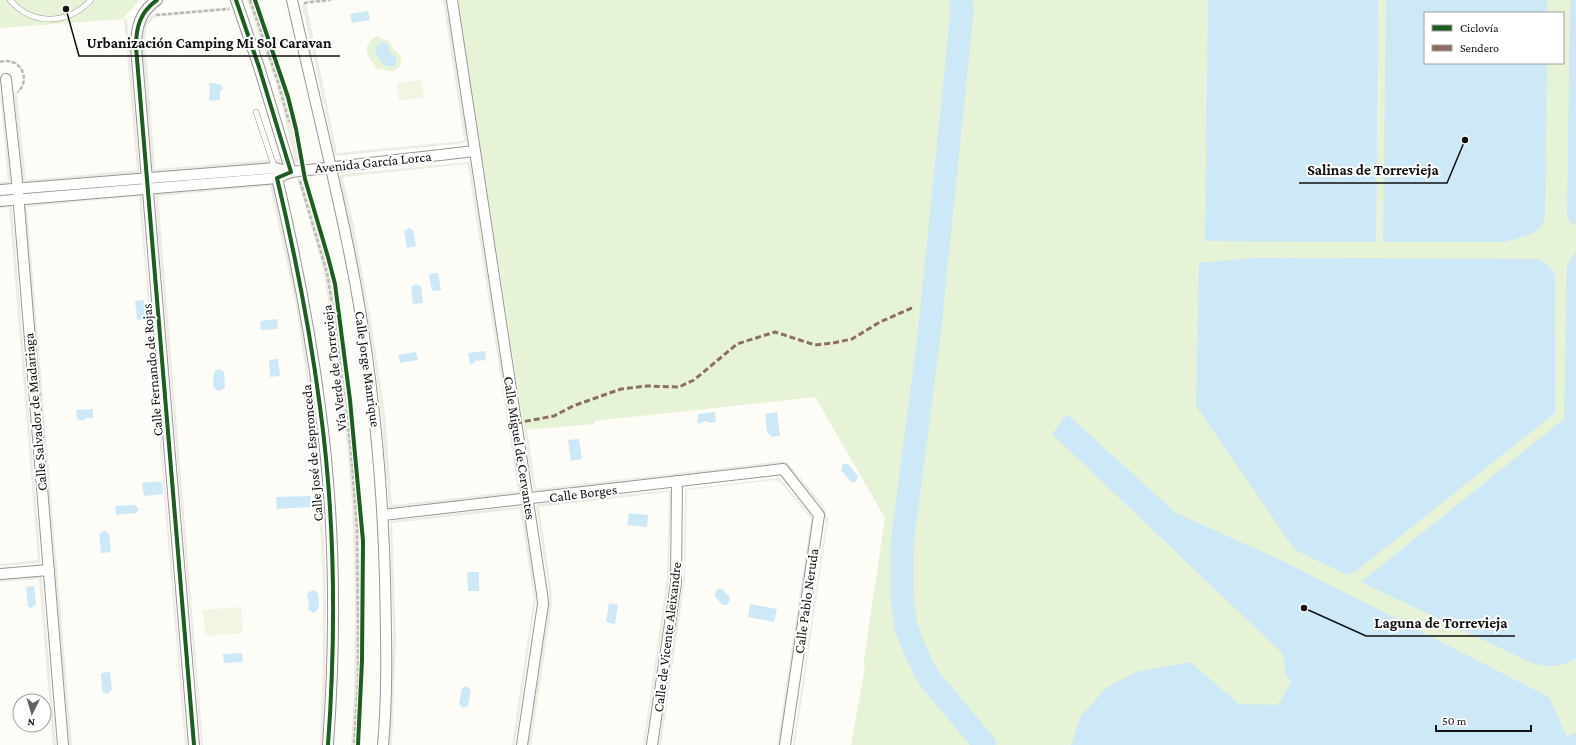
<svg xmlns="http://www.w3.org/2000/svg" width="1576" height="745" font-family="'Crimson Pro',serif">
	<style>
		.green { fill: #e7f3d7; fill-rule: evenodd }
		.pitch { fill: #f0f6e1 }
		.plaza { fill: #edebe2; fill-rule: evenodd }
		.water { fill: #cde8f7 }
		.lines { fill: none; stroke-linecap: round; stroke-linejoin: round }
		.river { stroke: #cde8f7; stroke-width: 23 }
		.lane-casing { stroke: #979795; stroke-width: 6 }
		.street-casing { stroke: #979795; stroke-width: 12 }
		.path { stroke: #b9b9b8; stroke-width: 2.5; stroke-dasharray: 4 2; stroke-linecap: butt }
		.lane { stroke: #fffffe; stroke-width: 5 }
		.street { stroke: #fffffe; stroke-width: 10 }
		.quiet { stroke: #8d6e63; stroke-width: 3; stroke-dasharray: 6 3; stroke-linecap: butt }
		.cycleway-casing { stroke: #fff; stroke-width: 6 }
		.cycleway { stroke: #1b5e20; stroke-width: 4 }
		.labels { text-anchor: middle; dominant-baseline: central; stroke-width: 4; stroke-linejoin: round; paint-order: stroke }
		.street-label { font-size: 14px; fill: #111; stroke: #fff }
		.leader { fill: none; stroke: #111; stroke-width: 1.5 }
		.callout-dot { fill: #111; stroke: #fff; stroke-width: 1.5 }
		.callout-label { font-size: 15px; text-anchor: middle; font-weight: bold; fill: #111; stroke: #fff; stroke-width: 4; stroke-linejoin: round; paint-order: stroke }
	</style>
	<rect width="100%" height="100%" fill="#fdfcf7"/>
	<g class="green">
		<path d="M0,0H140L124,17V19L0,28Z"/>
		<path d="M458,0H1576V745H851L865,667L863,666L885,518L815,397L594,421V424L524,430ZM1425,13H1563V63H1425Z"/>
		<path d="M377,36H380L381,39C388,39 390,42 393,48C395,52 400,53 401,58C403,71 389,74 381,68L379,70C368,58 359,47 377,36Z"/>
	</g>
	<g class="pitch">
		<path d="M422,80L424,98L399,100L397,83Z"/>
		<path d="M241,607L243,633L205,636L203,610Z"/>
	</g>
	<g class="plaza">
		<path d="M247,0H252L281,82L289,112L299,162H295L284,113L276,83Z"/>
		<path d="M313,0H340L306,3L337,153L463,141L464,139L443,0H446L467,141L466,143L335,156L302,4L305,1Z"/>
		<path d="M230,7L231,10L155,17L147,25L145,38L155,169L280,159L282,162L153,173L141,42V35L145,23L153,14Z"/>
		<path d="M124,19H127L140,174L24,183L23,180L14,94L22,85L23,75L21,69L16,64L6,62L0,63V61L3,60H10L17,62L22,68L25,75L24,86L17,94L26,180L137,170Z"/>
		<path d="M0,93L2,98L11,183L8,185L0,186V182L8,181Z"/>
		<path d="M470,162L521,491L519,494L389,508L382,424L378,384L363,293L339,176L343,174ZM467,164L468,165L518,490L517,491L394,505L392,504L385,415L371,321L354,226L343,178L344,177Z"/>
		<path d="M297,178H302L330,273L336,315L353,452L359,529L360,582V680L356,745H351L354,696L355,600L352,506L347,444L336,349L324,276L321,260Z"/>
		<path d="M271,183L273,186L294,283L302,329L314,412L319,467L324,543L326,599L325,689L322,745H320L323,658V578L317,466L308,387L296,306L270,186L158,196L203,745H201L155,195L156,192Z"/>
		<path d="M141,194L187,745H185L139,196L27,207L69,711L72,745H69L24,206L25,204Z"/>
		<path d="M0,204H10L12,207L41,563L0,566V564L38,560L9,207L0,208Z"/>
		<path d="M527,429L536,489L783,461L788,463L823,505L828,519L795,745H793L826,522L824,513L821,506L786,465L782,464L536,492L533,489L524,430Z"/>
		<path d="M779,478L811,515L813,521L780,745H777L811,519L781,483L776,480L687,490L685,580L661,745H658L684,575L685,489Z"/>
		<path d="M669,490L671,492L669,584L645,745H643L667,578L669,492L539,507L551,589L552,603L531,745H528L549,603V590L536,506L539,504Z"/>
		<path d="M520,506L523,508L536,597L515,745H512L534,598L520,509L392,523L396,640L392,745H389L393,634L390,521Z"/>
		<path d="M39,576L42,577V579L56,745H53L39,579L0,582V579Z"/>
	</g>
	<g class="water">
		<path d="M1208,0H1378L1376,242L1205,241Z"/>
		<path d="M1386,0H1547V13H1425V63H1547L1545,217L1542,225L1535,232L1526,236L1504,242H1383Z"/>
		<path d="M1570,0H1576V225L1570,223L1567,217Z"/>
		<path d="M368,11L370,20L352,23L350,14Z"/>
		<path d="M383,42L388,45L390,52L396,57V64L391,67L384,65L375,52L377,45Z"/>
		<path d="M208,83H213L222,85L223,90L220,91V100L211,101L209,99L210,86Z"/>
		<path d="M409,228L413,230L416,246L407,248L404,231Z"/>
		<path d="M1576,251V658C1561,667 1549,668 1532,663L1361,582L1564,419L1567,265Z"/>
		<path d="M1250,258L1537,259C1545,262 1552,267 1555,276V413L1355,572L1347,575L1295,550L1196,406L1199,263Z"/>
		<path d="M438,273L441,290L432,291L429,274Z"/>
		<path d="M416,284L421,286L423,303L413,304L411,287Z"/>
		<path d="M144,300L146,319L137,320L135,301Z"/>
		<path d="M277,319L278,329L261,330L260,321Z"/>
		<path d="M485,351L486,360L475,361L473,364H470L468,353Z"/>
		<path d="M416,352L418,360L400,363L398,355Z"/>
		<path d="M278,359L280,376L270,377L269,360Z"/>
		<path d="M219,369L224,372L225,388L219,391L216,390L213,386L214,372Z"/>
		<path d="M93,409V418H86L83,421L77,419L76,410Z"/>
		<path d="M715,412L716,422L710,423L704,421L700,424L697,423L698,414Z"/>
		<path d="M777,412L780,436L772,437L767,432L765,414Z"/>
		<path d="M1067,414L1176,513L1283,561L1549,697L1567,737L1576,732V745H1071L1081,716L1106,688L1136,672L1190,662L1239,704L1277,705L1291,683L1290,680L1286,676L1283,654L1052,434Z"/>
		<path d="M579,439L582,459L571,461L568,440Z"/>
		<path d="M843,464H848L858,476L856,482H851L841,470Z"/>
		<path d="M162,481L163,494L144,496L142,483Z"/>
		<path d="M311,496V507L277,509L276,497Z"/>
		<path d="M135,505L139,509L136,513L116,515L115,506Z"/>
		<path d="M629,513L648,515L647,527L627,525Z"/>
		<path d="M102,531H106L107,533H109L111,552L101,553L99,534L102,533Z"/>
		<path d="M467,572H479V591H468Z"/>
		<path d="M34,586L36,605L31,608L28,606L26,587Z"/>
		<path d="M718,589H722L729,596L730,600L727,605H722L715,596V593Z"/>
		<path d="M315,590L318,593L319,603L318,609L314,613L308,610L309,601L307,597L308,592Z"/>
		<path d="M609,603L618,605L615,624L606,622Z"/>
		<path d="M750,604L777,609L774,622L748,617Z"/>
		<path d="M242,653L243,662L224,663L223,654Z"/>
		<path d="M110,672L112,690L107,694L102,691L101,673Z"/>
		<path d="M467,686L471,690L468,706L463,708L459,704L462,688Z"/>
	</g>
	<g class="lines">
		<path class="river" d="M961,0L962,10L959,40L930,327L902,545V598L906,627L914,648L928,677L985,745"/>
		<defs>
			<g id="lane">
				<path d="M10,0C33,26 67,25 91,0"/>
				<path d="M256,112L275,169"/>
			</g>
			<g id="street">
				<path d="M157,0C140,12 136,27 136,47L194,745"/>
				<path d="M236,0L259,67L291,172L277,178C295,254 310,330 320,407C335,517 336,635 328,745"/>
				<path d="M292,0C311,84 332,167 349,251C371,359 382,468 385,578C386,634 388,690 383,745"/>
				<path d="M6,79L17,181L63,745"/>
				<path d="M475,151L542,594L543,604L522,745"/>
				<path d="M0,190L275,168L291,172L475,151L452,0"/>
				<path d="M0,201L277,178"/>
				<path d="M383,515L783,469L819,515L785,745"/>
				<path d="M0,574L49,570"/>
				<path d="M652,745L676,583L677,481"/>
			</g>
		</defs>
		<use href="#lane" class="lane-casing"/>
		<use href="#street" class="street-casing"/>
		<g class="path">
			<path d="M250,0L278,82L289,122"/>
			<path d="M304,3L330,0"/>
			<path d="M156,15L229,9"/>
			<path d="M0,62C19,56 32,78 18,92"/>
			<path d="M300,181L327,273L334,315L351,452L357,529L358,631V680L354,745"/>
		</g>
		<use href="#lane" class="lane"/>
		<use href="#street" class="street"/>
		<path class="quiet" d="M516,423L554,416L573,406L621,389L647,386L679,387L694,380L737,344L775,332L815,345L833,343L852,339L880,322L914,307"/>
		<defs>
			<g id="cycleway">
				<path d="M157,0C140,12 136,27 136,47L194,745"/>
				<path d="M236,0L259,67L291,172L277,178C295,254 310,330 320,407C335,517 336,635 328,745"/>
				<path d="M255,0L288,97L296,129L305,179L328,257L335,284L350,400L363,541L362,660L358,745"/>
			</g>
		</defs>
		<use href="#cycleway" class="cycleway-casing"/>
		<use href="#cycleway" class="cycleway"/>
	</g>
	<g class="labels">
		<g class="street-label">
			<text transform="translate(373 162) rotate(-6)">Avenida García Lorca</text>
			<text transform="translate(334 368) rotate(-97)">Vía Verde de Torrevieja</text>
			<text transform="translate(368 369) rotate(82)">Calle Jorge Manrique</text>
			<text transform="translate(152 370) rotate(-95)">Calle Fernando de Rojas</text>
			<text transform="translate(35 412) rotate(-95)">Calle Salvador de Madariaga</text>
			<text transform="translate(520 448) rotate(81)">Calle Miguel de Cervantes</text>
			<text transform="translate(312 453) rotate(-95)">Calle José de Espronceda</text>
			<text transform="translate(583 493) rotate(-7)">Calle Borges</text>
			<text transform="translate(806 601) rotate(-82)">Calle Pablo Neruda</text>
			<text transform="translate(667 637) rotate(-83)">Calle de Vicente Aleixandre</text>
		</g>
	</g>
	<path class="leader" d="M66 9L79 56H340M1465 140L1447 183H1299M1304 608L1366 636H1515"/>
	<g class="callout-dot">
		<circle cx="66" cy="9" r="4"/>
		<circle cx="1465" cy="140" r="4"/>
		<circle cx="1304" cy="608" r="4"/>
	</g>
	<g class="callout-label">
		<text x="209" y="48">Urbanización Camping Mi Sol Caravan</text>
		<text x="1373" y="175">Salinas de Torrevieja</text>
		<text x="1441" y="628">Laguna de Torrevieja</text>
	</g>
	<rect x="1424" y="12" width="140" height="52" fill="#ffffff" stroke="#a0a0a0"/>
	<rect x="1432" y="25" width="20" height="6" fill="#1b5e20" stroke="#a0a0a0"/>
	<text x="1460" y="32" font-size="12" fill="#111111">Ciclovía</text>
	<rect x="1432" y="45" width="20" height="6" fill="#8d6e63" stroke="#a0a0a0"/>
	<text x="1460" y="52" font-size="12" fill="#111111">Sendero</text>
	<g transform="translate(32 713) rotate(185)"><circle r="19" fill="#ffffff" stroke="#a0a0a0"/>
	<path d="M0-3L7 15L0 10L-7 15Z" fill="#646362"/>
	<text y="-6" font-size="11" font-weight="bold" text-anchor="middle" fill="#111111">N</text>
	</g>
	<path d="M1436 725v6h95v-6" fill="none" stroke="#111111" stroke-width="2"/>
	<text x="1442" y="725" font-size="12" fill="#111111" stroke="#ffffff" stroke-width="3" paint-order="stroke">50 m</text>
</svg>
